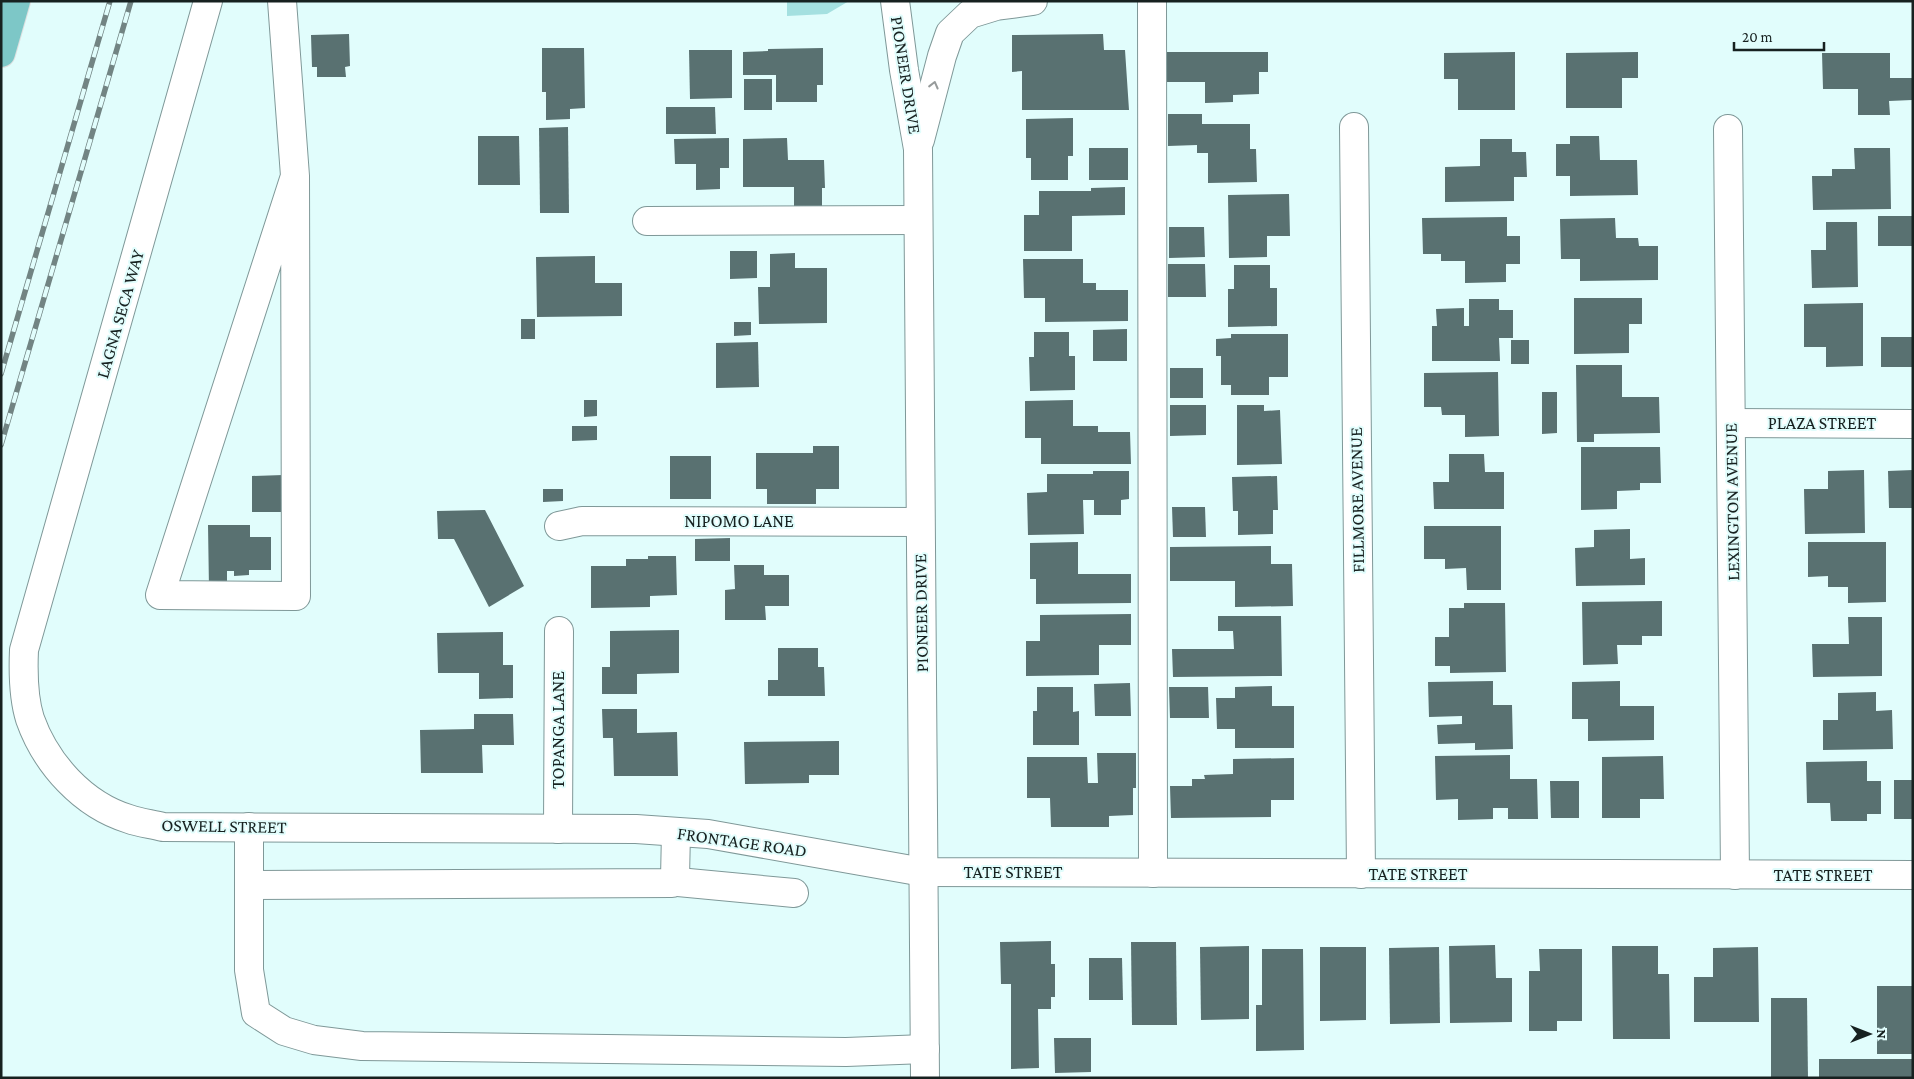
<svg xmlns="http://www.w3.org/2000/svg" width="1914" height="1079" font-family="'Crimson Pro',serif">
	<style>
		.green { fill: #a4e0e0 }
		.building { fill: #597171 }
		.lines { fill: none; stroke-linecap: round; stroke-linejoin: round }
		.minor-casing { stroke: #7f9898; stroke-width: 30 }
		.major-casing { stroke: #dfe0e0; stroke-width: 30 }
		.minor { stroke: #fff; stroke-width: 28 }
		.major { stroke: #7dc7c7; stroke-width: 28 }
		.rail-casing { stroke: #728483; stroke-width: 5.5 }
		.rail { stroke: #e1fdfc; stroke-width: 4; stroke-dasharray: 11; stroke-linecap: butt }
		.oneway { stroke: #979b9b }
		.labels { text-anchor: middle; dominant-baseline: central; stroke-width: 4; stroke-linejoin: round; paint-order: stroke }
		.street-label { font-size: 18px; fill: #172120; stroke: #e1fdfc }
	</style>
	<rect width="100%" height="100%" fill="#e1fdfc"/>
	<path class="green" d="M787,1H849L827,14L787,16Z"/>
	<g class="building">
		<path d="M349,34L350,66L345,67L346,77H317V67H312L311,35Z"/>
		<path d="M1103,34L1104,50H1125L1129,110H1022V71L1012,72V35Z"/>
		<path d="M542,48H584L585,108L570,109V119L546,120V92H542Z"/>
		<path d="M823,48V85H817V102H776V75H743V52L768,51V49Z"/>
		<path d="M689,50H732V98L690,99Z"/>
		<path d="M1166,52H1268V72H1259V94L1233,95V102L1205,103V82H1166Z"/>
		<path d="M1515,52V110H1458V79H1444V53Z"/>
		<path d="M1638,52V78H1622V108H1566V53Z"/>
		<path d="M1822,53H1890V78H1912V100L1889,101L1890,115H1858V89H1823Z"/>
		<rect x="744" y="79" width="28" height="31"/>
		<path d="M666,107H715L716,134H666Z"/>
		<path d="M1168,114H1202V124H1250V149H1256L1257,182L1208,183V153H1197V145L1168,146Z"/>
		<path d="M1073,118V156H1068V180H1031V158H1026V119Z"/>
		<path d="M568,127L569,213H540L539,128Z"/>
		<path d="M478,136H519L520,185H478Z"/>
		<path d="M1570,136H1599L1600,160H1637L1638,195L1570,196V176H1556V144H1570Z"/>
		<path d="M729,138V168H720V189L696,190V164H675L674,139Z"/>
		<path d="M787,138L788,160H824L825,188H822V215L794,216V187H743V139Z"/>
		<path d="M1480,139H1512V152H1526L1527,177H1514V201L1445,202V167L1480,166Z"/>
		<rect x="1089" y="148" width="39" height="32"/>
		<path d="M1854,148H1890L1891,209L1813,210L1812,176H1832V169H1855Z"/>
		<path d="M1125,187V215L1072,216V251H1024V215H1039V191H1091V188Z"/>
		<path d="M1289,194L1290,236H1267V257L1229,258L1228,195Z"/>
		<rect x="1878" y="216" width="35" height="30"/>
		<path d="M1507,217V236H1520V264H1506V282L1465,283V261H1441V254H1423L1422,218Z"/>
		<path d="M1615,218L1616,238H1638L1639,246H1658V280L1580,281V259H1561L1560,219Z"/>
		<path d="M1826,222H1857L1858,287L1812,288L1811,250H1826Z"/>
		<path d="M1169,227H1204L1205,257L1169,258Z"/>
		<path d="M730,251H757V278L730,279Z"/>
		<path d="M795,253V268H827V323L759,324L758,287H770V254Z"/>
		<path d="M595,256V283H622V316L537,317L536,257Z"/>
		<path d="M1023,259H1083V283H1096V290H1128V321L1045,322V298H1024Z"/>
		<path d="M1168,264H1205L1206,297H1168Z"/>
		<path d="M1234,265H1270V288H1277V326L1228,327V289H1234Z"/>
		<path d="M1574,298H1642V324H1629V353L1574,354Z"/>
		<path d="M1469,299H1499V310H1513V338H1499L1500,361H1432V326H1437L1436,309L1464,308V326H1469Z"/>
		<path d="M1863,303V366L1826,367V347H1804V304Z"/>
		<rect x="521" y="319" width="14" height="20"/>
		<path d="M734,322H751V335L734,336Z"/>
		<path d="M1127,329V361H1093V330Z"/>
		<path d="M1034,332H1069V356H1075V390L1030,391L1029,357H1034Z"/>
		<path d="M1231,334H1288V377H1269V395H1231V385H1221V356H1216V339L1231,338Z"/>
		<rect x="1881" y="337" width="32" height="30"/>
		<rect x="1511" y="340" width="18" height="24"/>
		<path d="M758,342L759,387L716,388V343Z"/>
		<path d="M1576,365H1622V397H1659L1660,433L1594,434V442H1577Z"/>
		<rect x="1170" y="368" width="33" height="30"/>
		<path d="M1498,372L1499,436L1465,437V415H1442L1441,407H1424V373Z"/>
		<path d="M1542,392H1557V433L1542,434Z"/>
		<path d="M584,400H597V416L584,417Z"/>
		<path d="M1073,400V426H1098V432H1130L1131,464H1041V438H1025V401Z"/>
		<path d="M1170,405H1206V435L1170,436Z"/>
		<path d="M1237,405H1264V411L1280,410L1282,464L1237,465Z"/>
		<path d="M572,426H597V440L572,441Z"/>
		<path d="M813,446H839V489H816V504H767V489H756V453H813Z"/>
		<path d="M1581,447H1660L1661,483H1640V490L1617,491V509L1581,510Z"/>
		<path d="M1449,454H1484L1485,472H1504V509H1434L1433,482H1449Z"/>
		<rect x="670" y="456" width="41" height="43"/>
		<path d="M1864,470L1865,533L1805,534L1804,489H1828V471Z"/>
		<path d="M1913,470V508H1889L1888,471Z"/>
		<path d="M1093,471H1129V499L1121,500V515H1094V500H1083L1084,534L1028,535L1027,493L1047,492V474H1093Z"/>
		<path d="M283,475V512H252V476Z"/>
		<path d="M1277,476L1278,510H1273V534L1238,535V511H1233L1232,477Z"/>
		<path d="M543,489H563V501L543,502Z"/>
		<path d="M1172,507H1205L1206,537H1173Z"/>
		<path d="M485,510L524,586L489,607L454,539H438L437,511Z"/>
		<path d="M208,525H250V537H271V570H249V575L234,576V571H227V589H209Z"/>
		<path d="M1424,526H1501V590H1467L1466,568L1445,569V559H1424Z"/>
		<path d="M1630,529V559L1645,558V585L1576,586L1575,548L1594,547V530Z"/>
		<path d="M730,538V561H695V539Z"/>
		<path d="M1078,542V574H1131V603L1036,604V579H1030V543Z"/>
		<path d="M1808,542H1886V602L1848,603V587H1828V576L1808,577Z"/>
		<path d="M1271,546V564H1292L1293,606L1235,607V581H1170V547Z"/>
		<path d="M648,556H676L677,595L650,596V607L591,608V566H626V559H648Z"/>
		<path d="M734,565H764V575H789V606H765L766,620H725V590L735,589Z"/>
		<path d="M1662,601V636H1642V645H1617L1618,664L1583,665L1582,602Z"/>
		<path d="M1464,603H1505L1506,672L1450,673V666H1435V637H1449V608H1464Z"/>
		<path d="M1131,614V645H1099V675L1026,676V641H1040V615Z"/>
		<path d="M1218,616H1281L1282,676L1173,677L1172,649H1234L1233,631H1218Z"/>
		<path d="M1848,617H1882V676L1813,677L1812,644H1849Z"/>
		<path d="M679,630V673L637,674V694H602V667H610V631Z"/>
		<path d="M503,632V665H513V698L479,699V673H438L437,633Z"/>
		<path d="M778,648H818V667H824L825,696H768V680H778Z"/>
		<path d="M1493,681V705H1512L1513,749L1475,750V743L1438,744L1437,725L1462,724V716L1429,717L1428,682Z"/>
		<path d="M1620,681V706H1654V740L1588,741V719H1572V682Z"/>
		<path d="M1130,683L1131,716H1095L1094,684Z"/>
		<path d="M1272,686V706H1294V748H1235V729H1217L1216,698H1235V687Z"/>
		<path d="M1037,687H1073V712L1079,711V745H1033V711H1037Z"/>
		<path d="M1169,687H1208L1209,718H1170Z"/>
		<path d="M1876,692V711L1892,710L1893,749L1823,750V720H1838V693Z"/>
		<path d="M602,709H637V733L677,732L678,776H614L613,738H603Z"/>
		<path d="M474,714H513L514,745H482L483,773H421L420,730L474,729Z"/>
		<path d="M839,741V775H809V783L745,784L744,742Z"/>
		<path d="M1097,753H1136V788H1133V815L1109,816V827H1051L1050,798H1027V757H1087L1088,783H1098Z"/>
		<path d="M1510,755V779H1537L1538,819H1508V808H1493V819L1458,820V799L1436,800L1435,756Z"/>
		<path d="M1663,756L1664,799H1640V818H1602V757Z"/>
		<path d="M1294,758V800H1271V817L1171,818L1170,786H1192V779H1205L1204,775L1233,774V759Z"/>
		<path d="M1867,761V781H1881V814H1867V821H1831L1830,803H1807L1806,762Z"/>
		<rect x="1894" y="780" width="19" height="39"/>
		<path d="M1550,781H1579V818H1551Z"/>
		<path d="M1051,941V964H1055V997H1051V1009H1038L1039,1068L1011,1069V984H1001L1000,942Z"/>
		<path d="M1131,942H1176L1177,1025H1132Z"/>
		<path d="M1495,945L1496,978H1512V1022L1450,1023L1449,946Z"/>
		<path d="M1249,946V1019L1201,1020L1200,947Z"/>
		<path d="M1612,946H1658V974H1669L1670,1039H1613Z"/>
		<path d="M1320,947H1366V1020L1320,1021Z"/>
		<path d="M1439,947L1440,1023L1390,1024L1389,948Z"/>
		<path d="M1758,947L1759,1022H1694V977H1713V948Z"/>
		<path d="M1262,949H1303L1304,1050L1256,1051V1005H1262Z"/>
		<path d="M1539,949H1582V1021H1557V1031H1529V971H1540Z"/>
		<path d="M1089,958H1122L1123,1000H1089Z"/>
		<rect x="1877" y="986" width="36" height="68"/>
		<path d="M1771,998H1807L1808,1078H1771Z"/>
		<path d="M1054,1038H1091V1072L1055,1073Z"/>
		<rect x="1819" y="1059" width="94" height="19"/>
	</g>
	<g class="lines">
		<defs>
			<g id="minor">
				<path d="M208,1L24,650C23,673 23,697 30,719C46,764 83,805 129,819C140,823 152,824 163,827L636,829L708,834L923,872L1913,875"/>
				<path d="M282,1L295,176L296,596L160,595L295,176"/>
				<path d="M895,1L904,70L918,149L925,1078"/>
				<path d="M1152,1L1153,873"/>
				<path d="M1354,127L1361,874"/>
				<path d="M1728,129L1735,875"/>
				<path d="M920,140L942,56L950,33L970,14L996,6L1033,1"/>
				<path d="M647,221L918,220"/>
				<path d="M1731,423L1913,424"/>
				<path d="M559,526L582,521L920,522"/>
				<path d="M249,827V970L256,1013L284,1031L314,1040L362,1046L846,1052L925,1049"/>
				<path d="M558,829L559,631"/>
				<path d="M675,878L678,882L794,893"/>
				<path d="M249,885L672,883L675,878L676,832"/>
			</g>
			<path id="major" d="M1,53L16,1"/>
		</defs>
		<use href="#minor" class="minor-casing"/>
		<use href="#major" class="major-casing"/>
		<use href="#minor" class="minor"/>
		<use href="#major" class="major"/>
		<defs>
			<g id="rail">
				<path d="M1,374L110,1"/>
				<path d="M1,445L131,1"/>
			</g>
		</defs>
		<use href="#rail" class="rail-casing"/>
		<use href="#rail" class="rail"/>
	</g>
	<defs><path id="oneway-chevron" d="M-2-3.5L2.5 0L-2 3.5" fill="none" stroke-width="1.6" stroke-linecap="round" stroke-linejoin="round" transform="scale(1.25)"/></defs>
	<use class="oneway" href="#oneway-chevron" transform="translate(934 85) rotate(-76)"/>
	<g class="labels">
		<g class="street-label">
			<text transform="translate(906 75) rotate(81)">PIONEER DRIVE</text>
			<text transform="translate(120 314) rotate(-74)">LAGNA SECA WAY</text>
			<text x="1822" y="423">PLAZA STREET</text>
			<text transform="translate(1357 500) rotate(-91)">FILLMORE AVENUE</text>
			<text transform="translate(1732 502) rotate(-91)">LEXINGTON AVENUE</text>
			<text x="739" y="521">NIPOMO LANE</text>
			<text transform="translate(921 613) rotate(-91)">PIONEER DRIVE</text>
			<text transform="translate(558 730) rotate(-90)">TOPANGA LANE</text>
			<text transform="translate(224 826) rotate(1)">OSWELL STREET</text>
			<text transform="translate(742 842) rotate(8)">FRONTAGE ROAD</text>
			<text x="1013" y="872">TATE STREET</text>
			<text x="1418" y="874">TATE STREET</text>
			<text x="1823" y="875">TATE STREET</text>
		</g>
	</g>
	<rect width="1914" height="1079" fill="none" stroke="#172120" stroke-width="5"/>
	<g transform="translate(1869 1034) rotate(90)" stroke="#e1fdfc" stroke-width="4" paint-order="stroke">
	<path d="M0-4L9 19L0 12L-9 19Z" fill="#172120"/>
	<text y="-8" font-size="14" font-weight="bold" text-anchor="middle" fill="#172120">N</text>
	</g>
	<path d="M1734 42v8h90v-8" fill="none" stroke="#172120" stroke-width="2.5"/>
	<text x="1742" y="42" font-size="15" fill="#172120" stroke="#e1fdfc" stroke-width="4" paint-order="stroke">20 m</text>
</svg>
